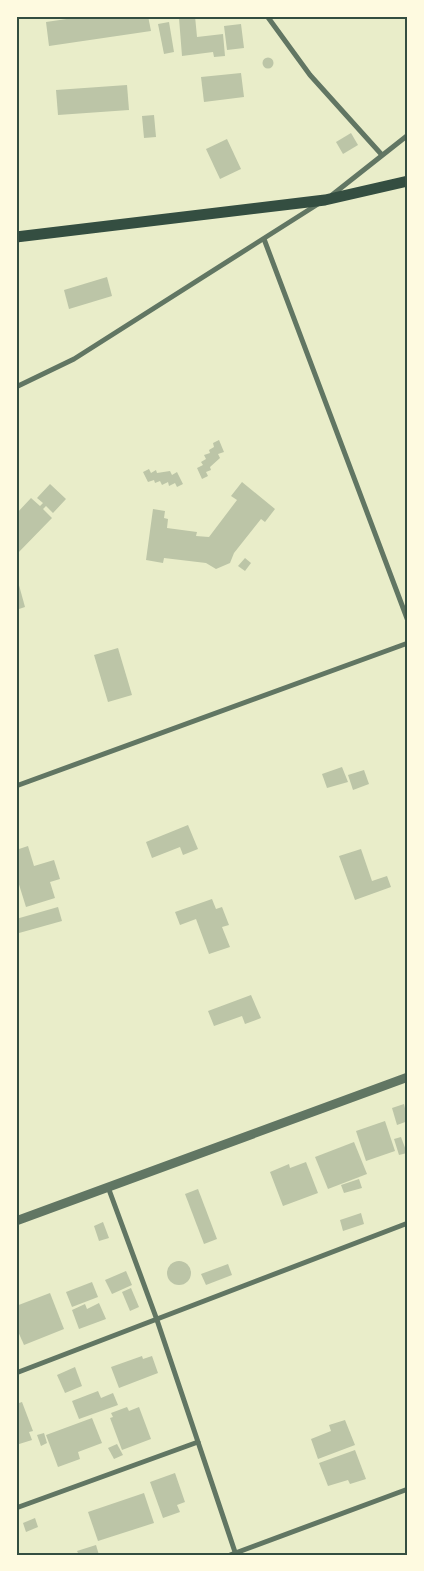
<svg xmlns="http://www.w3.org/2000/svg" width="424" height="1571" font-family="Signika,sans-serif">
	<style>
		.building { fill: #bcc5a7 }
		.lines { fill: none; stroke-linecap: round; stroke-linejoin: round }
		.minor { stroke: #617663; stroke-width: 5 }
		.tertiary { stroke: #617663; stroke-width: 9 }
		.primary { stroke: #344e41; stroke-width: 11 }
		.neatline { fill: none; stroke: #344e41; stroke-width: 2 }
	</style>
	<rect width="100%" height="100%" fill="#e9edc9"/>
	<g class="building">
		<path d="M87,16H148L151,31L49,46L46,22Z"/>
		<path d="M182,16H195L197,37L223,34L225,56L214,57L213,52L182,56L179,18Z"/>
		<path d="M169,22L174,52L164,54L158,24Z"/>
		<path d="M241,24L244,48L227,50L224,26Z"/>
		<circle cx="268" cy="63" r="5.5"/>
		<path d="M241,73L244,97L204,102L201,77Z"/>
		<path d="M127,85L129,110L58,115L56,90Z"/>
		<path d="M154,115L156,137L144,138L142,116Z"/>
		<path d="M351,133L358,145L343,154L336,142Z"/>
		<path d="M227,139L241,169L220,179L206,149Z"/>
		<path d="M107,277L112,296L69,309L64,290Z"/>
		<path d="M219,440L224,452L218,454L220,458L210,467L211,470L206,472L208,476L202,479L197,468L203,465L201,462L206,459L204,455L210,453L209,450L214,447L213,443Z"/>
		<path d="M149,469L151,473L156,470L157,473L170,471L172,475L177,472L183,484L177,487L175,483L169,486L168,482L162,485L160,481L155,483L154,480L148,482L143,472Z"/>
		<path d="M242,482L275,509L265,522L261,519L234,553L230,563L216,569L206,563L164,558L163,563L146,560L153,509L165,511L164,518L168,519L167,528L197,532L196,536L209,537L237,500L231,496Z"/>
		<path d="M50,484L66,499L53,513L46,506L43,509L52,518L16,555V514L31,498L40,506L43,503L37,498Z"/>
		<path d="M245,558L251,563L245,571L238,566Z"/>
		<path d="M17,578L25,607L16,610V579Z"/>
		<path d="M118,648L132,695L108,702L94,655Z"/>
		<path d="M342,767L348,782L327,788L322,774Z"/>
		<path d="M364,770L369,784L353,790L348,775Z"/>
		<path d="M188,825L198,849L183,855L180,847L152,858L146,842Z"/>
		<path d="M28,846L34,866L54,860L60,879L50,882L55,898L26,907L16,875V850Z"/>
		<path d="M361,849L372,881L387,876L391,887L355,900L339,856Z"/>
		<path d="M212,899L216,909L222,907L229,925L222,927L230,947L209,954L196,919L180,925L175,912Z"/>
		<path d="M58,907L62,921L19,933L16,919Z"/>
		<path d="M251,995L261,1018L245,1024L242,1016L214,1026L208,1011Z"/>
		<path d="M404,1104L408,1121L397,1125L392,1108Z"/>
		<path d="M385,1121L395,1151L366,1161L356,1131Z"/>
		<path d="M401,1137L407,1153L399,1155L394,1139Z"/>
		<path d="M354,1142L367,1174L328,1189L315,1157Z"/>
		<path d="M306,1162L318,1193L283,1206L270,1172L289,1164L290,1168Z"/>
		<path d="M359,1179L362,1188L344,1193L341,1185Z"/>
		<path d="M198,1189L217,1239L204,1244L185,1194Z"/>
		<path d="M361,1213L364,1224L343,1231L340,1220Z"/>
		<path d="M103,1222L109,1238L99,1241L94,1226Z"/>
		<circle cx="179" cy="1273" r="12"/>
		<path d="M228,1264L232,1275L206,1285L201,1274Z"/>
		<path d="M126,1271L132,1285L112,1294L105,1280Z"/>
		<path d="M92,1282L98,1297L72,1307L66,1292Z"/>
		<path d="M131,1288L139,1307L130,1311L122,1292Z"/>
		<path d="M50,1293L64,1329L24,1345L16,1327V1306Z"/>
		<path d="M99,1303L106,1319L79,1329L72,1310L85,1304L87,1309Z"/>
		<path d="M142,1356L143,1359L152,1356L158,1373L119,1388L111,1367Z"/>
		<path d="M75,1367L82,1386L65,1393L57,1375Z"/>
		<path d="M98,1391L101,1398L113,1393L118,1405L79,1419L72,1401Z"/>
		<path d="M22,1402L33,1431L29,1432L32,1440L16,1445V1404Z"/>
		<path d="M127,1407L129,1411L139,1407L151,1439L122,1450L110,1418L113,1417L111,1413Z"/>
		<path d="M92,1418L102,1443L78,1452L80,1459L58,1467L46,1435Z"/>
		<path d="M345,1420L355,1445L318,1459L311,1439L331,1431L329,1425Z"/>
		<path d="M44,1433L47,1443L41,1446L37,1435Z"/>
		<path d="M117,1444L123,1455L114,1459L108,1448Z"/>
		<path d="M355,1450L366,1479L350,1484L348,1480L328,1486L319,1463Z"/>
		<path d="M175,1473L185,1502L177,1505L180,1512L163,1518L150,1482Z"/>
		<path d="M144,1493L154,1523L98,1541L88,1512Z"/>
		<path d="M35,1518L38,1527L26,1532L23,1523Z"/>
		<path d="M96,1545L99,1555H79L77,1551Z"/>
	</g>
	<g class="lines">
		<g class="minor">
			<path d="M267,16L310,75L382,155"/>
			<path d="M332,195L408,135"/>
			<path d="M264,239L408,621"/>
			<path d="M16,387L74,359L318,204"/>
			<path d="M16,786L408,643"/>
			<path d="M108,1187L157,1320L236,1555"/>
			<path d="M16,1373L408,1223"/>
			<path d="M16,1508L198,1442"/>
			<path d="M230,1555L408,1489"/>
		</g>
		<path class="tertiary" d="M16,1221L408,1077"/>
		<path class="primary" d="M16,237L325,200L408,181"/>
	</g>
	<rect width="424" height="1571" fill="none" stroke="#fefae0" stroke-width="35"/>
	<rect x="18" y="18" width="388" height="1536" class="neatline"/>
</svg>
